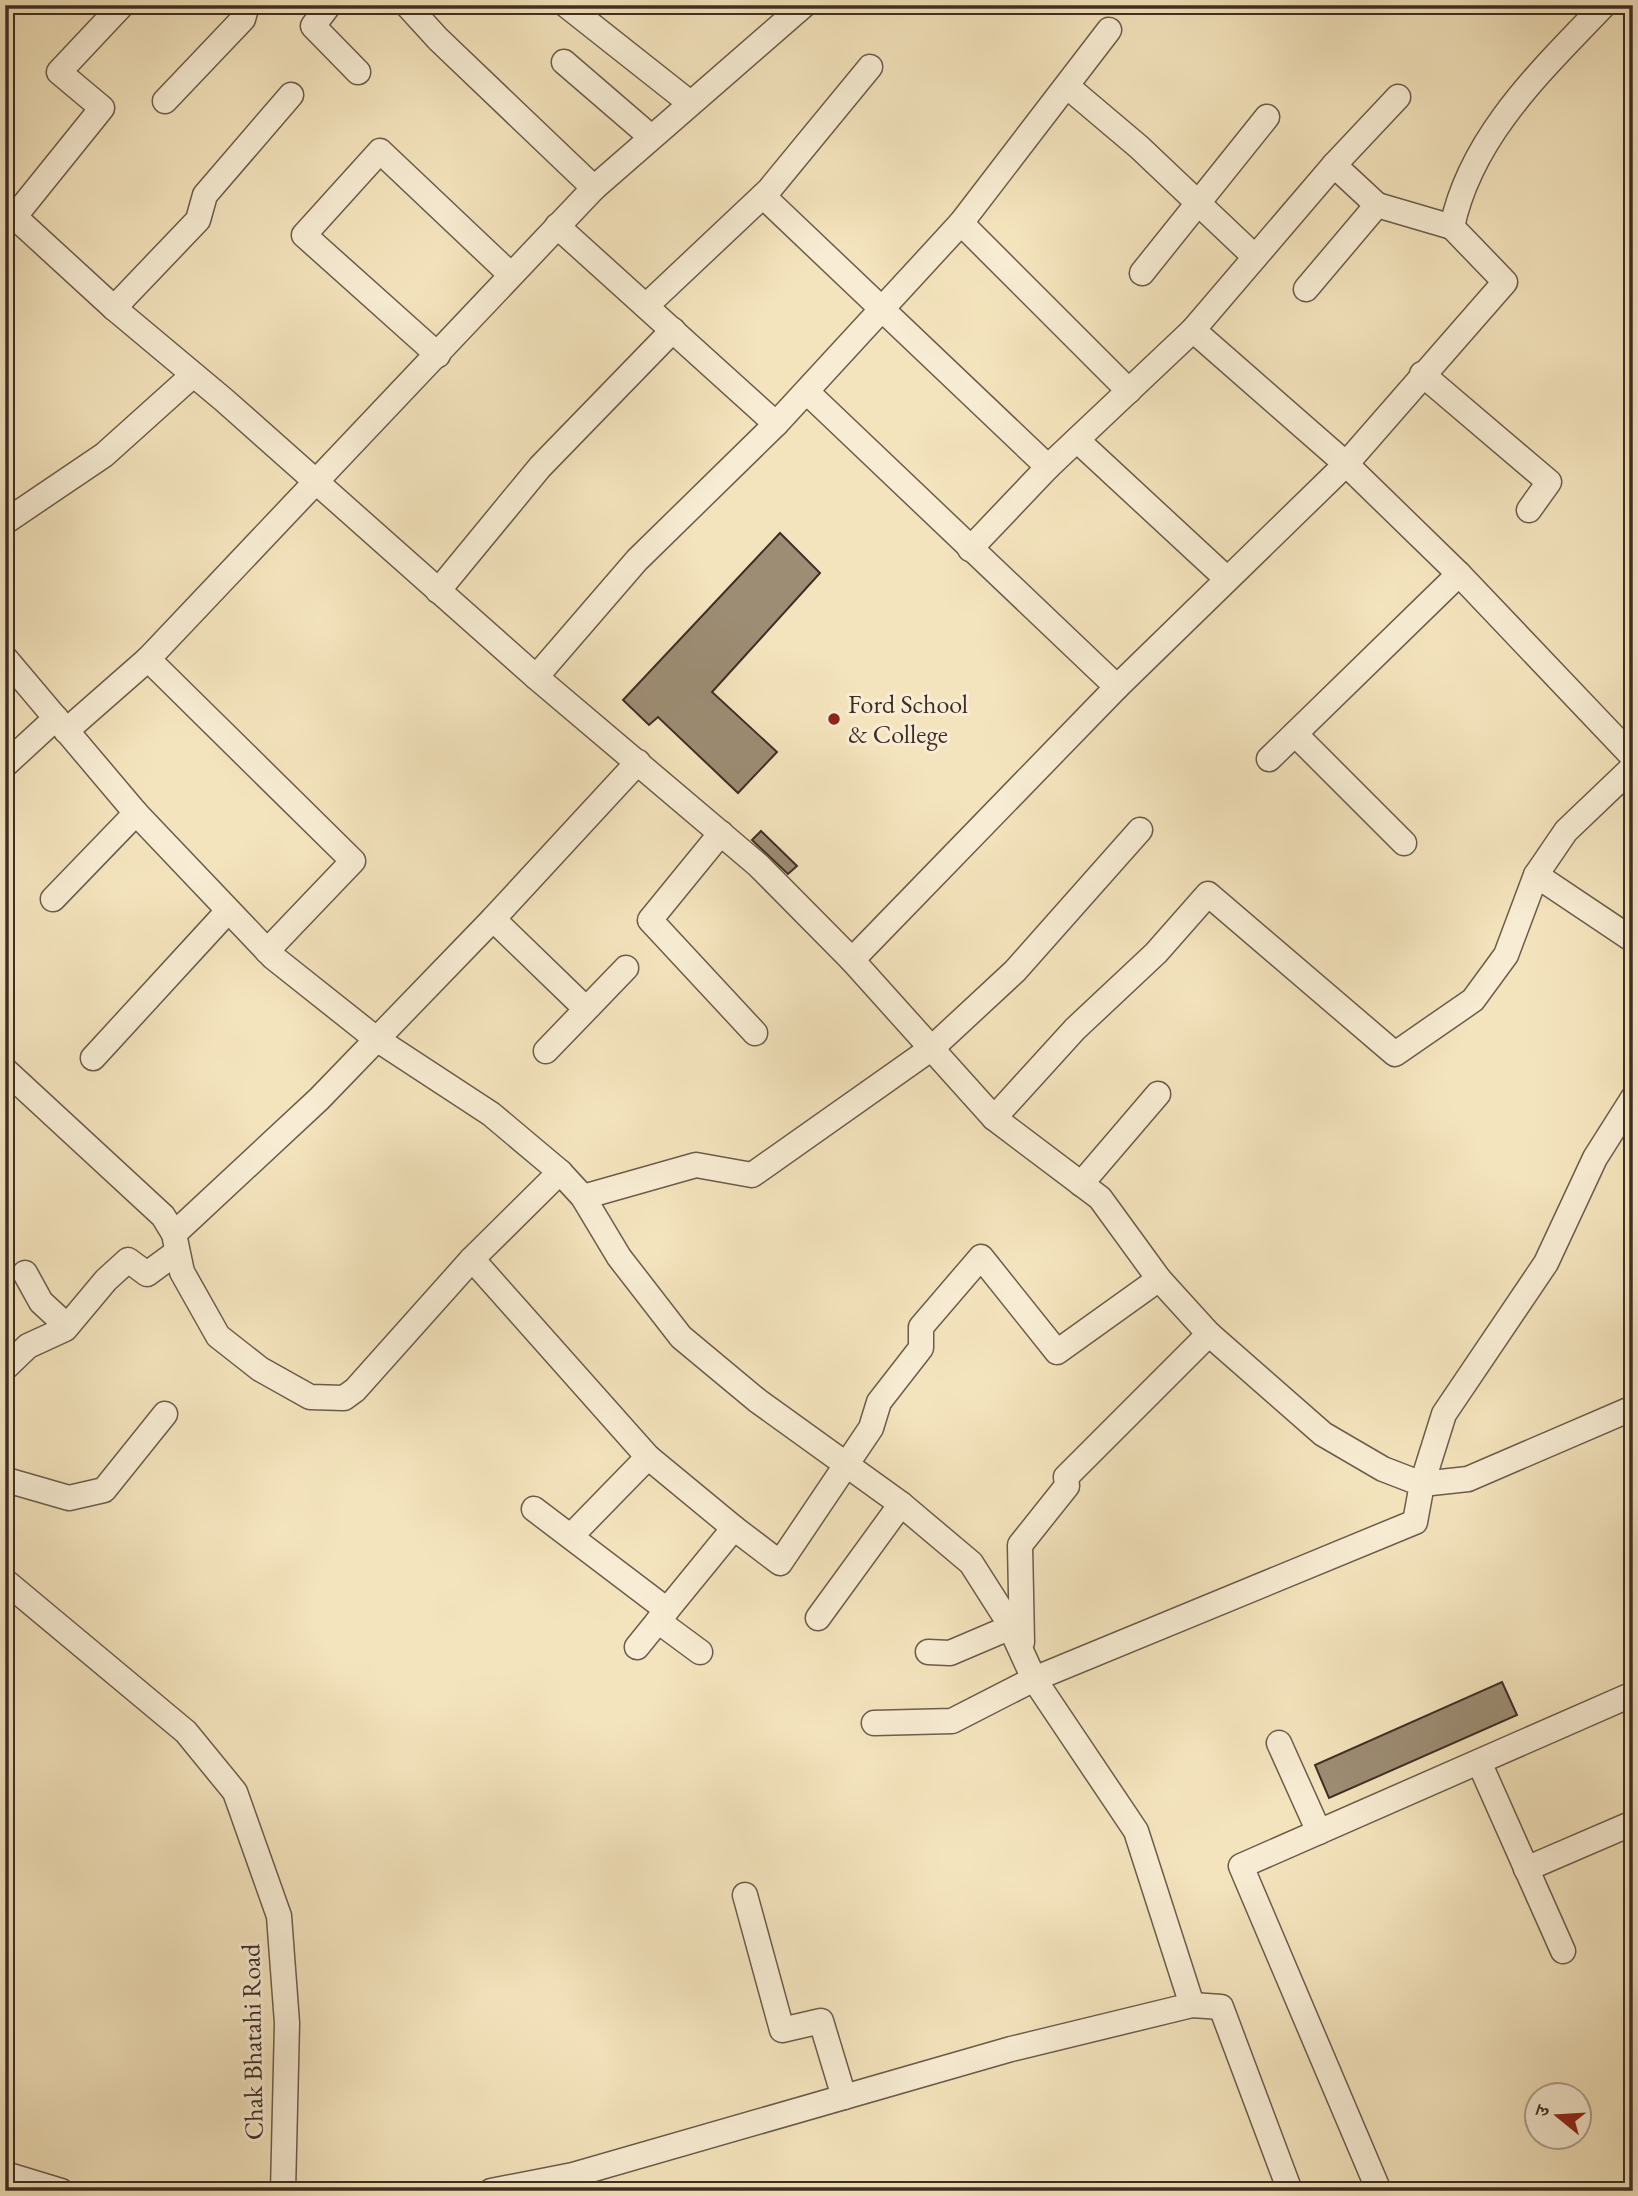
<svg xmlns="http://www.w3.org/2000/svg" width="1638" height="2196" font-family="'EB Garamond','Noto Serif Devanagari',serif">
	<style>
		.building { fill: #9d8d74; stroke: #3f2e25; stroke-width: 2 }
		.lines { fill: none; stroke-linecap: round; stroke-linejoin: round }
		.minor-casing { stroke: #6c5c4b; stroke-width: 27 }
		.minor { stroke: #f8edd4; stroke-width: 24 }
		.poi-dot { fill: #8f2418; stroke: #f8edd4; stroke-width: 2.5 }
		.labels { text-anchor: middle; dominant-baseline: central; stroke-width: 6; stroke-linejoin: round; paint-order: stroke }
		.poi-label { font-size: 26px; fill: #3f2e25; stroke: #f8edd4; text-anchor: start }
		.street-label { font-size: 26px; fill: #3f2e25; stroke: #f8edd4 }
	</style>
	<rect width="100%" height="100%" fill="#f4e4bd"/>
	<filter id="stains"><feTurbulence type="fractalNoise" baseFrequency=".00286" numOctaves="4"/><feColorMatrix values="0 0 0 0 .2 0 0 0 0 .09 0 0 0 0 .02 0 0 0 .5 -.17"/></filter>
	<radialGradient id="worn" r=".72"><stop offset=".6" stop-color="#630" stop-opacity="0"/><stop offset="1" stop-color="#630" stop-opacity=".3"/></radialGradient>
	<g class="building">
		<path d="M780,533L820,573L712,692L777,752L738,793L658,717L649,725L623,700Z"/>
		<path d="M761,831L797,866L788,874L752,840Z"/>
		<path d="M1502,1682L1517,1715L1329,1798L1315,1765Z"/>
	</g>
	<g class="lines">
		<defs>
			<g id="minor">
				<path d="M329,5L313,26L358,72"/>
				<path d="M407,5L438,39L594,188"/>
				<path d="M566,5L690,103"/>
				<path d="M564,62L651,137"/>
				<path d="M1068,87L1139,147L1255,257"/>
				<path d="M165,101L243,19L247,5"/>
				<path d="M1334,165L1377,205"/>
				<path d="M763,196L1048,467L1193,330L1334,165L1398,97"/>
				<path d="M5,208L114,308L224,400L536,677L758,865L852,960L994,1118L1100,1198L1159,1279L1209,1334L1323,1434L1383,1469L1422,1484L1468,1479L1633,1408"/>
				<path d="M15,216L102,108L59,72L122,5"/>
				<path d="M961,223L1129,391"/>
				<path d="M557,226L776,424"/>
				<path d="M1142,273L1267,117"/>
				<path d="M1306,289L1377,205L1452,227"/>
				<path d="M646,306L769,190L870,67"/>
				<path d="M114,308L198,220L205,195L291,95"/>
				<path d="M1193,330L1346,464L1459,574L1633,757"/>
				<path d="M438,355L304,235L380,151L510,274"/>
				<path d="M1422,374L1549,482L1529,510"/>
				<path d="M807,392L1117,687"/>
				<path d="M1077,440L1227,579"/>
				<path d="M5,522L104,455L193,375"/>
				<path d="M970,549L1048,467"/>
				<path d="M438,591L540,467L673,330"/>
				<path d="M5,658L136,813L273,957L375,1038L491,1114L560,1172L583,1197L619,1257L681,1337L758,1401L901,1504L971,1563L1006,1618L1034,1679L1136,1831L1192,2005"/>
				<path d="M148,659L353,861L267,951"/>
				<path d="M536,677L637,560L776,424L961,223L1109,30"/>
				<path d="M66,731L148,659L594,188L804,5"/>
				<path d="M1295,734L1404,843"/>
				<path d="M1269,759L1459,574"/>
				<path d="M5,765L56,718"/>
				<path d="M721,833L650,920L755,1033"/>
				<path d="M1536,875L1633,940"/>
				<path d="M53,899L136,813"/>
				<path d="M493,919L585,1008"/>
				<path d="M852,960L1117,687L1346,464L1505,282L1452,227C1471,136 1542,70 1604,5"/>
				<path d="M546,1051L626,968"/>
				<path d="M93,1058L227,912"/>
				<path d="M5,1070L163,1216L174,1234L182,1272L218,1336L260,1369L310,1397L344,1398L355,1390L472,1259L560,1172"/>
				<path d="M994,1118L1075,1029L1156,953L1208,894L1395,1054L1473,1000L1506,955L1536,875L1566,831L1633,767"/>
				<path d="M1081,1184L1158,1094"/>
				<path d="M583,1197L696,1165L752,1175L932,1048L1015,971L1140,830"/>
				<path d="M174,1234L319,1099L493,919L638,762"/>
				<path d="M472,1259L648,1457L734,1528L667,1610L534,1509"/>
				<path d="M25,1273L41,1302L67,1326"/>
				<path d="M5,1368L28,1346L65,1329L106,1280L128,1260L147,1274L177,1252"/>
				<path d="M5,1488L10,1481L69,1498L104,1490L165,1414"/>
				<path d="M734,1528L780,1563L871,1428L879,1402L921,1348V1327L981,1257L1057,1352L1159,1279"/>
				<path d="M571,1536L648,1457"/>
				<path d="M5,1581L186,1732L235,1792L279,1916L287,2023L283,2191"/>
				<path d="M818,1618L901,1504"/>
				<path d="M658,1621L700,1652"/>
				<path d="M1022,1642L1020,1545L1067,1486L1066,1477L1209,1334"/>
				<path d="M637,1647L667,1610"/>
				<path d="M928,1652L950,1653L1011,1627"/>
				<path d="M874,1723L952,1721L1034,1679L1415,1522L1422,1484L1444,1414L1546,1263L1595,1158L1633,1098"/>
				<path d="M1279,1743L1319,1832"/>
				<path d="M1479,1762L1563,1951"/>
				<path d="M1526,1869L1633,1823"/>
				<path d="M745,1895L782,2030L821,2021L844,2097"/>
				<path d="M5,2174L61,2191"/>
				<path d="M491,2191L573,2175L1011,2049L1192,2005L1221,2007L1290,2191"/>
				<path d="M1379,2191L1241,1866L1633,1694"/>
			</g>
		</defs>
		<use href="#minor" class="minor-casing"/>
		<use href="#minor" class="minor"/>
	</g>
	<circle class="poi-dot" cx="834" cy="719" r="7"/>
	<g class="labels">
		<g class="poi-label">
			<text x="848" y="704">Ford School<tspan x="848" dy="30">&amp; College</tspan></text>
		</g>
		<g class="street-label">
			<text transform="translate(252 2042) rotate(-91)">Chak Bhatahi Road</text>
		</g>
	</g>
	<rect width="1638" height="2196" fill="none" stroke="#f4e4bd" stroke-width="28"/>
	<rect x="7" y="7" width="1624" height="2182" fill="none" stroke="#3f2e25" stroke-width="3.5"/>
	<rect x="14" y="14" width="1610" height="2168" fill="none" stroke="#3f2e25" stroke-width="2"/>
	<g transform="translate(1558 2116) rotate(288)"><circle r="33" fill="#f8edd4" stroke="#aea18e" stroke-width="2"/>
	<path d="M0-5L12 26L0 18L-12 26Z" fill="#8f2418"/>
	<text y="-10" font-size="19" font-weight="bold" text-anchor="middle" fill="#3f2e25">उ</text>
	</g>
	<rect width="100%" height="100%" filter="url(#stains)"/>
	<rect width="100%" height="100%" fill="url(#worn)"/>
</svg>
